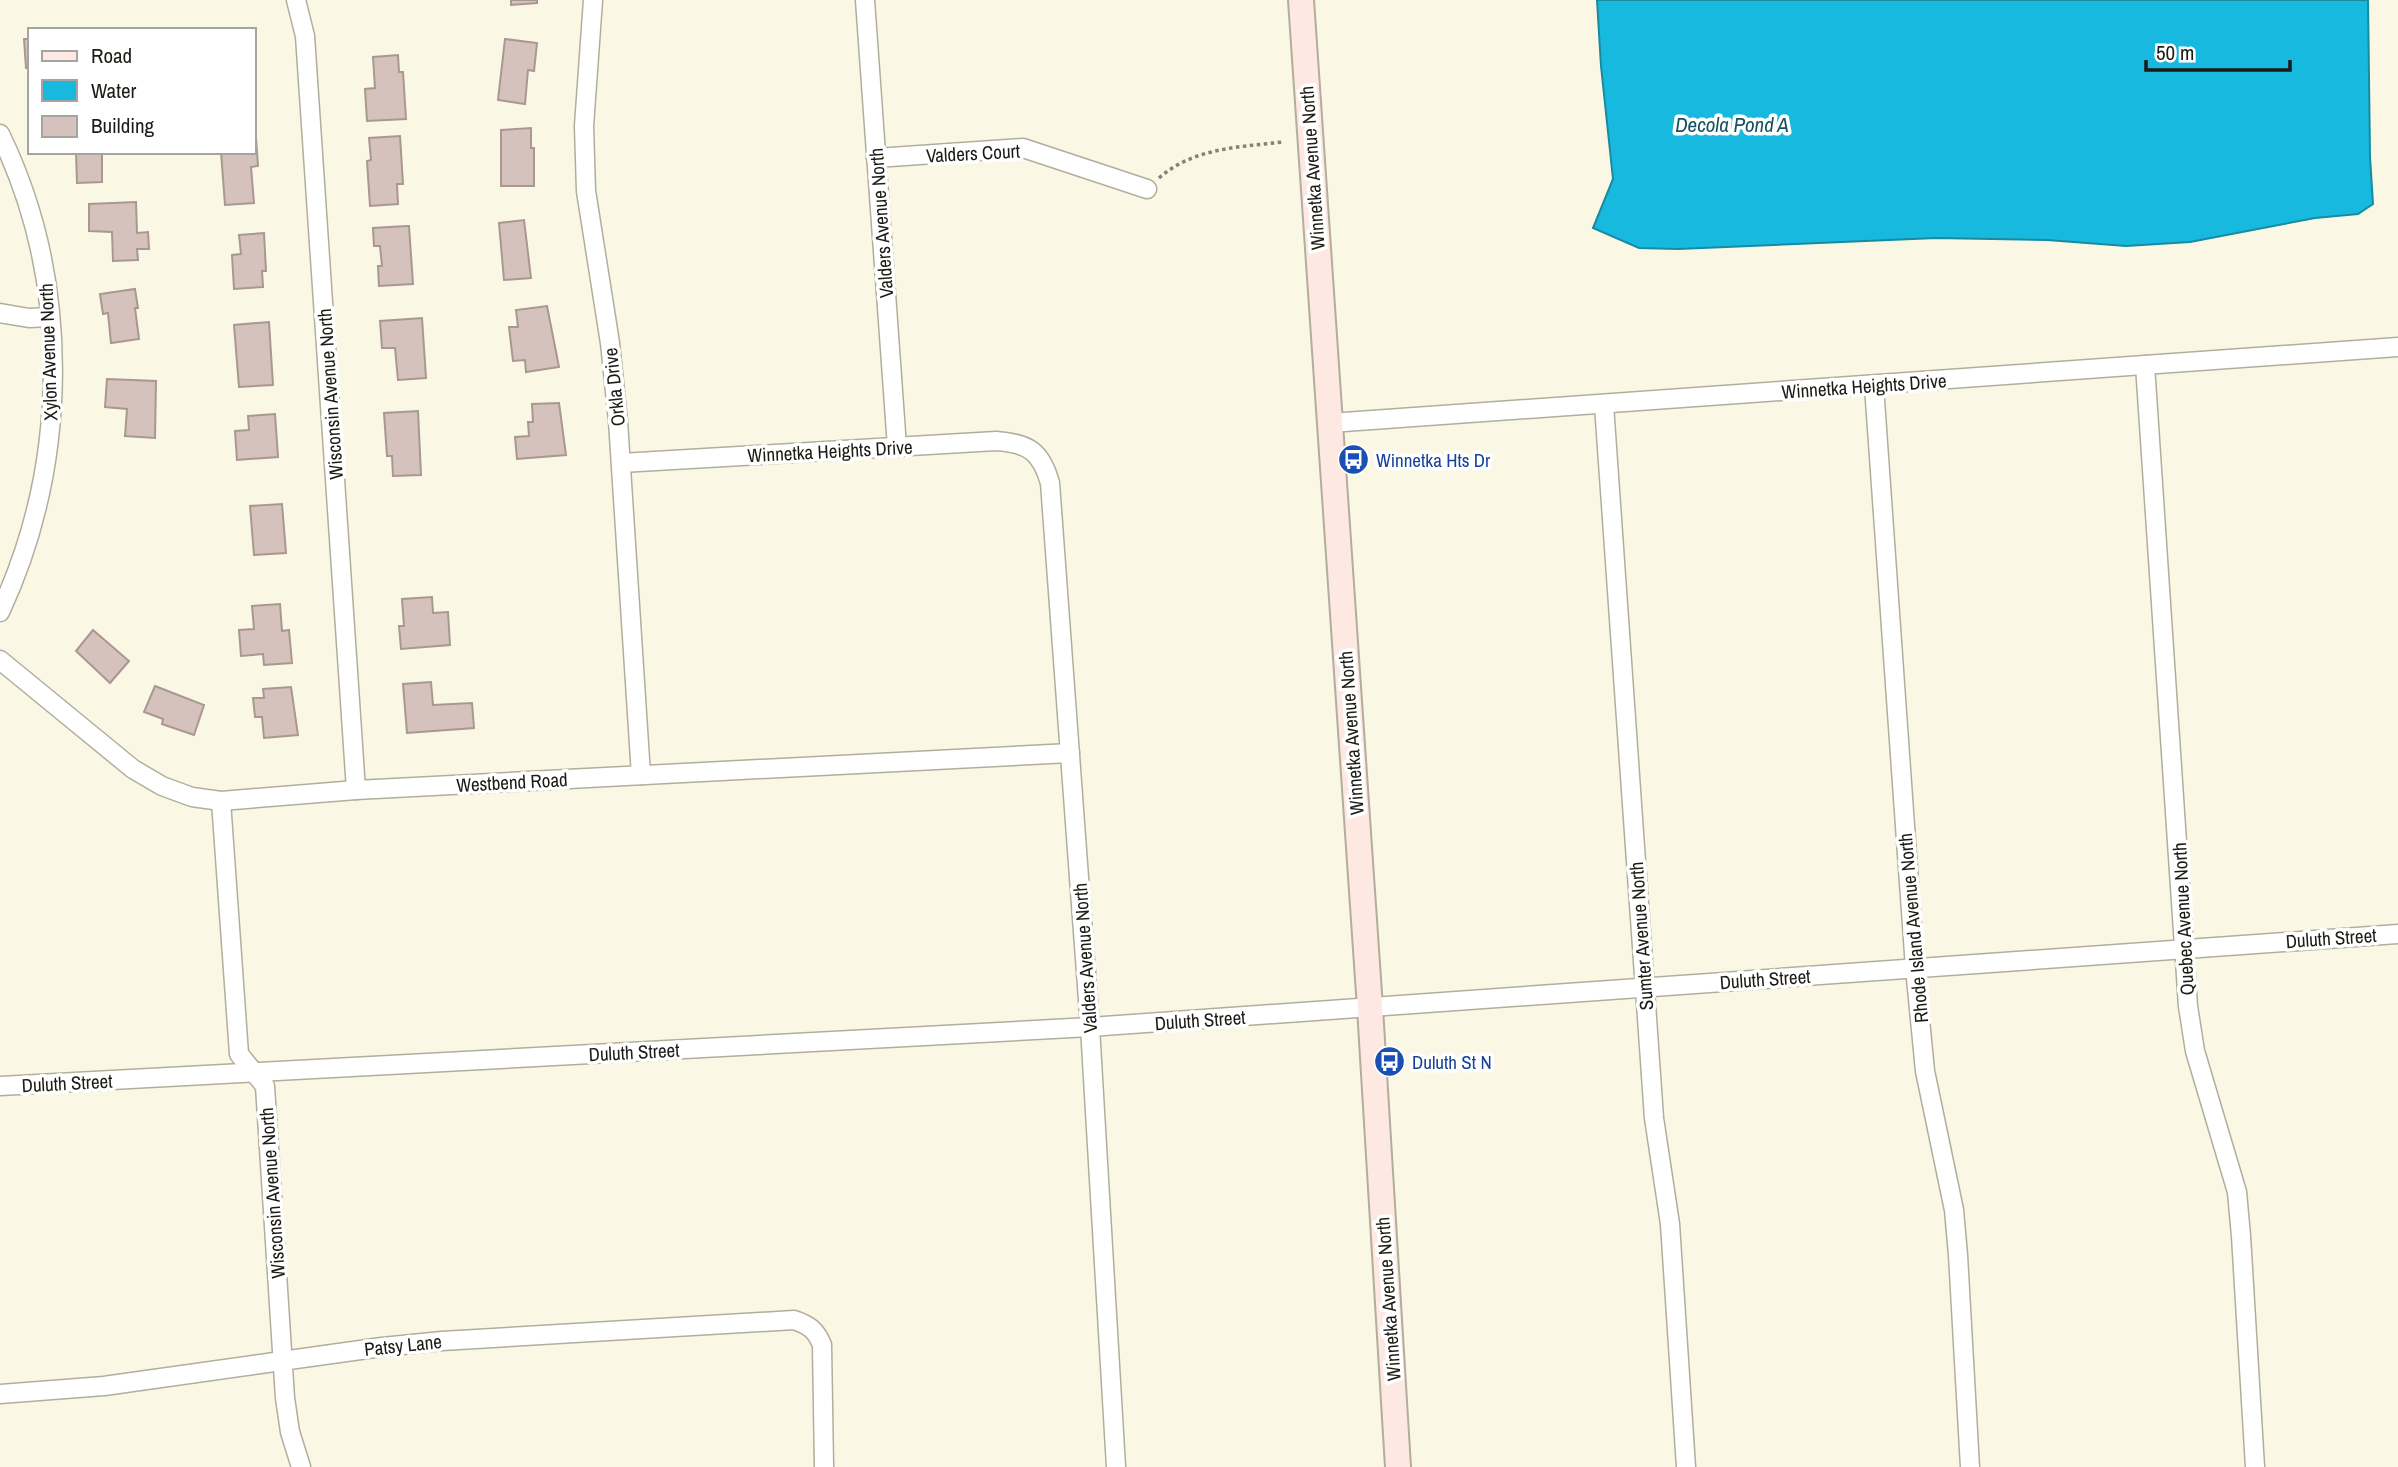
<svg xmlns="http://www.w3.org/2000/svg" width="2398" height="1467" font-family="'Archivo Narrow',sans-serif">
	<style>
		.water { fill: #17bade; stroke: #188aa2; stroke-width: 2 }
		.building { fill: #d5c2bc; stroke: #a99791; stroke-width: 2 }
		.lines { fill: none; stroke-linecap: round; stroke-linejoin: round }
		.minor-casing { stroke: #b2ad9d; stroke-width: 21 }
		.secondary-casing { stroke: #b2ad9d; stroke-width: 28 }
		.path { stroke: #848176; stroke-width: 3.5; stroke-dasharray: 3.5 3.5; stroke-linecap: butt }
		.minor { stroke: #fff; stroke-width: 18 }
		.secondary { stroke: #fee8e2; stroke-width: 24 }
		.labels { text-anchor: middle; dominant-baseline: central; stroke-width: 7; stroke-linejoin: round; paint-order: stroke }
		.street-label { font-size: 19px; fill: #1c1b15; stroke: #fff }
		.transit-label { font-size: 19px; fill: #164399; stroke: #fff; text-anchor: start }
		.water-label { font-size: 21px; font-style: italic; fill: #185261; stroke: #fff }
	</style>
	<rect width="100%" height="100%" fill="#fbf7e5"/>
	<path class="water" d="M1597,0H2368L2370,157L2373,204L2358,214L2315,218L2190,242L2126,246L2047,240L1936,238L1678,249L1639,248L1593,228L1613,179L1601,66Z"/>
	<g class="building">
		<path d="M511,0H537V3L511,5Z"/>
		<path d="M24,39H30V68H26Z"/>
		<path d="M505,39L537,43L534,71L528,70L525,104L498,100Z"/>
		<path d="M398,55L399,72H403L406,119L367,121L365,89L375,88L373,57Z"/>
		<path d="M531,128V148H534V186H501V130Z"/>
		<path d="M400,136L403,184H397L398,204L370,206L367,161L371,160L369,138Z"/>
		<path d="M254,137H256L258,166L251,167L254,203L225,205L221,152H254Z"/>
		<path d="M76,152H102V182L77,183Z"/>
		<path d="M136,202L137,233L148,232L149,249H137L138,260L113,261L112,232L89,231V204Z"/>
		<path d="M524,220L531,278L504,280L499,223Z"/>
		<path d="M407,226H409L413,284L379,286L378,266H382L380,246H374L373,228Z"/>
		<path d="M264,233L266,271H262L263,287L234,289L232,255L241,254L239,235Z"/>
		<path d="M135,289L138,308H135L139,339L111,343L108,313L103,314L100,294Z"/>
		<path d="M547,306L559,367L526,372L525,360L513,361L509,327H518L516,310Z"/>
		<path d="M422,318L426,378L398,380L395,348H382L380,321Z"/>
		<path d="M269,322L273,385L239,387L234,325Z"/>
		<path d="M107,379L156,381L155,438L125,436L127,409L105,407Z"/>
		<path d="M559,403L566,455L517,459L515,437L529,436L528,422H533L532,404Z"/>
		<path d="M418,411L421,475L393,476L392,456H387L384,413Z"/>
		<path d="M275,414L278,457L237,460L235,431L249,430L248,416Z"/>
		<path d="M282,504L286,553L254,555L250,506Z"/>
		<path d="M432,597L433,613L448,612L450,645L401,649L399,626H404L402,599Z"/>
		<path d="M280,604L282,631L289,630L292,663L264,665L263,654L241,656L239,630L254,629L252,606Z"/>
		<path d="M93,630L129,661L110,683L76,651Z"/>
		<path d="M431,682L433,705L472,703L474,728L407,733L403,684Z"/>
		<path d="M155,686L204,705L194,735L162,724L163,719L144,712Z"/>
		<path d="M291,687L298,735L264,738L262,717H255L253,698H264L263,689Z"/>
	</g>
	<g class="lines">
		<defs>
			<g id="minor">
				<path d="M296,0L305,36L356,790"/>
				<path d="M593,0L584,126L586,191L610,343L618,421L641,775"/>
				<path d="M865,0L897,447"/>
				<path d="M0,134C72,282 69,464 0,612"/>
				<path d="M876,158L1023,148L1147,189"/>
				<path d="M0,313L29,318L49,317"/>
				<path d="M2145,365L2188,1006L2195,1051L2237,1192L2241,1236L2255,1467"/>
				<path d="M1874,386L1915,968L1925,1071L1954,1210L1958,1255L1970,1467"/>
				<path d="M1604,405L1654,1118L1670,1224L1686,1467"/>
				<path d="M1330,423L2398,347"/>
				<path d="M621,463L996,441C1028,443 1041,451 1050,483L1090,1027L1116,1467"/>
				<path d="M0,660L133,769L162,786L192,797L221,801L356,790L1070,753"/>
				<path d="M221,801L239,1054L265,1086L285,1398L290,1432L301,1467"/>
				<path d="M0,1086L1090,1027L2398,934"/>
				<path d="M0,1394L104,1386L382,1347L442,1341L794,1320C809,1325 816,1330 822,1345L824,1467"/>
			</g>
			<path id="secondary" d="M1301,0L1370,1008L1398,1467"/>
		</defs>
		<use href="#minor" class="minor-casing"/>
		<use href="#secondary" class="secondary-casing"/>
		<path class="path" d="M1159,178C1193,148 1239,147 1283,142"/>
		<use href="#minor" class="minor"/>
		<use href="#secondary" class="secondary"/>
	</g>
	<defs>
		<symbol id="bus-disc" viewBox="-11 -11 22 22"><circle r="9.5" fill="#1a4fb4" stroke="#fff"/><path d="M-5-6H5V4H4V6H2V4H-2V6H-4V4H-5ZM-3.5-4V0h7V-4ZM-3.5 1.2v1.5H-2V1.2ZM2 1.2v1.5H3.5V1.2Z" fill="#fff"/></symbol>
	</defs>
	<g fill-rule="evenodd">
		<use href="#bus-disc" x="1336" y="442" width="35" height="35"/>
		<use href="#bus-disc" x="1372" y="1044" width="35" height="35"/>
	</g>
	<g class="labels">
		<g class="street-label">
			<text transform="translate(973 153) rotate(-3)">Valders Court</text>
			<text transform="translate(1312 168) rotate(-94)">Winnetka Avenue North</text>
			<text transform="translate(881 223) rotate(-94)">Valders Avenue North</text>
			<text transform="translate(48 352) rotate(-92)">Xylon Avenue North</text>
			<text transform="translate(1864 386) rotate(-4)">Winnetka Heights Drive</text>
			<text transform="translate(614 387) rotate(-96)">Orkla Drive</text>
			<text transform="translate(330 394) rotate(-94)">Wisconsin Avenue North</text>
			<text transform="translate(830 451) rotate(-3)">Winnetka Heights Drive</text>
			<text transform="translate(1351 733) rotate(-94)">Winnetka Avenue North</text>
			<text transform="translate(512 782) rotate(-3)">Westbend Road</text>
			<text transform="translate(2183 919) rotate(-93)">Quebec Avenue North</text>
			<text transform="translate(1913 928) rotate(-95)">Rhode Island Avenue North</text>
			<text transform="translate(1641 936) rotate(-94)">Sumter Avenue North</text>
			<text transform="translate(2331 938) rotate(-4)">Duluth Street</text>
			<text transform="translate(1085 958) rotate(-94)">Valders Avenue North</text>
			<text transform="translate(1765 979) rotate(-4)">Duluth Street</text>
			<text transform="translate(1200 1020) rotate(-4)">Duluth Street</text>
			<text transform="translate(634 1052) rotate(-3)">Duluth Street</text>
			<text transform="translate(67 1083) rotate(-3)">Duluth Street</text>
			<text transform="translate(272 1193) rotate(-94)">Wisconsin Avenue North</text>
			<text transform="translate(1388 1299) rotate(-94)">Winnetka Avenue North</text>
			<text transform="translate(403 1345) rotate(-6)">Patsy Lane</text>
		</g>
		<g class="transit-label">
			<text x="1376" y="460">Winnetka Hts Dr</text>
			<text x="1412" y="1062">Duluth St N</text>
		</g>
		<g class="water-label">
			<text x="1732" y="124">Decola Pond A</text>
		</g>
	</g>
	<rect x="28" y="28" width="228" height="126" fill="#ffffff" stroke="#a4a4a1" stroke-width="2"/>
	<rect x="42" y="51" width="35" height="10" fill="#fee8e2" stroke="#a4a4a1" stroke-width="2"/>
	<text x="91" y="63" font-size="21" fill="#1c1b15">Road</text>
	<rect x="42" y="80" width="35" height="21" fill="#17bade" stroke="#a4a4a1" stroke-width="2"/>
	<text x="91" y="98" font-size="21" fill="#1c1b15">Water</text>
	<rect x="42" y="116" width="35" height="21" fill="#d5c2bc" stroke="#a4a4a1" stroke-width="2"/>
	<text x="91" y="133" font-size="21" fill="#1c1b15">Building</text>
	<path d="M2146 60v10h144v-10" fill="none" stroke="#1c1b15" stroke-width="3.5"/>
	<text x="2156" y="60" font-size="21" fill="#1c1b15" stroke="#ffffff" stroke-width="5" paint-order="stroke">50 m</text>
</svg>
